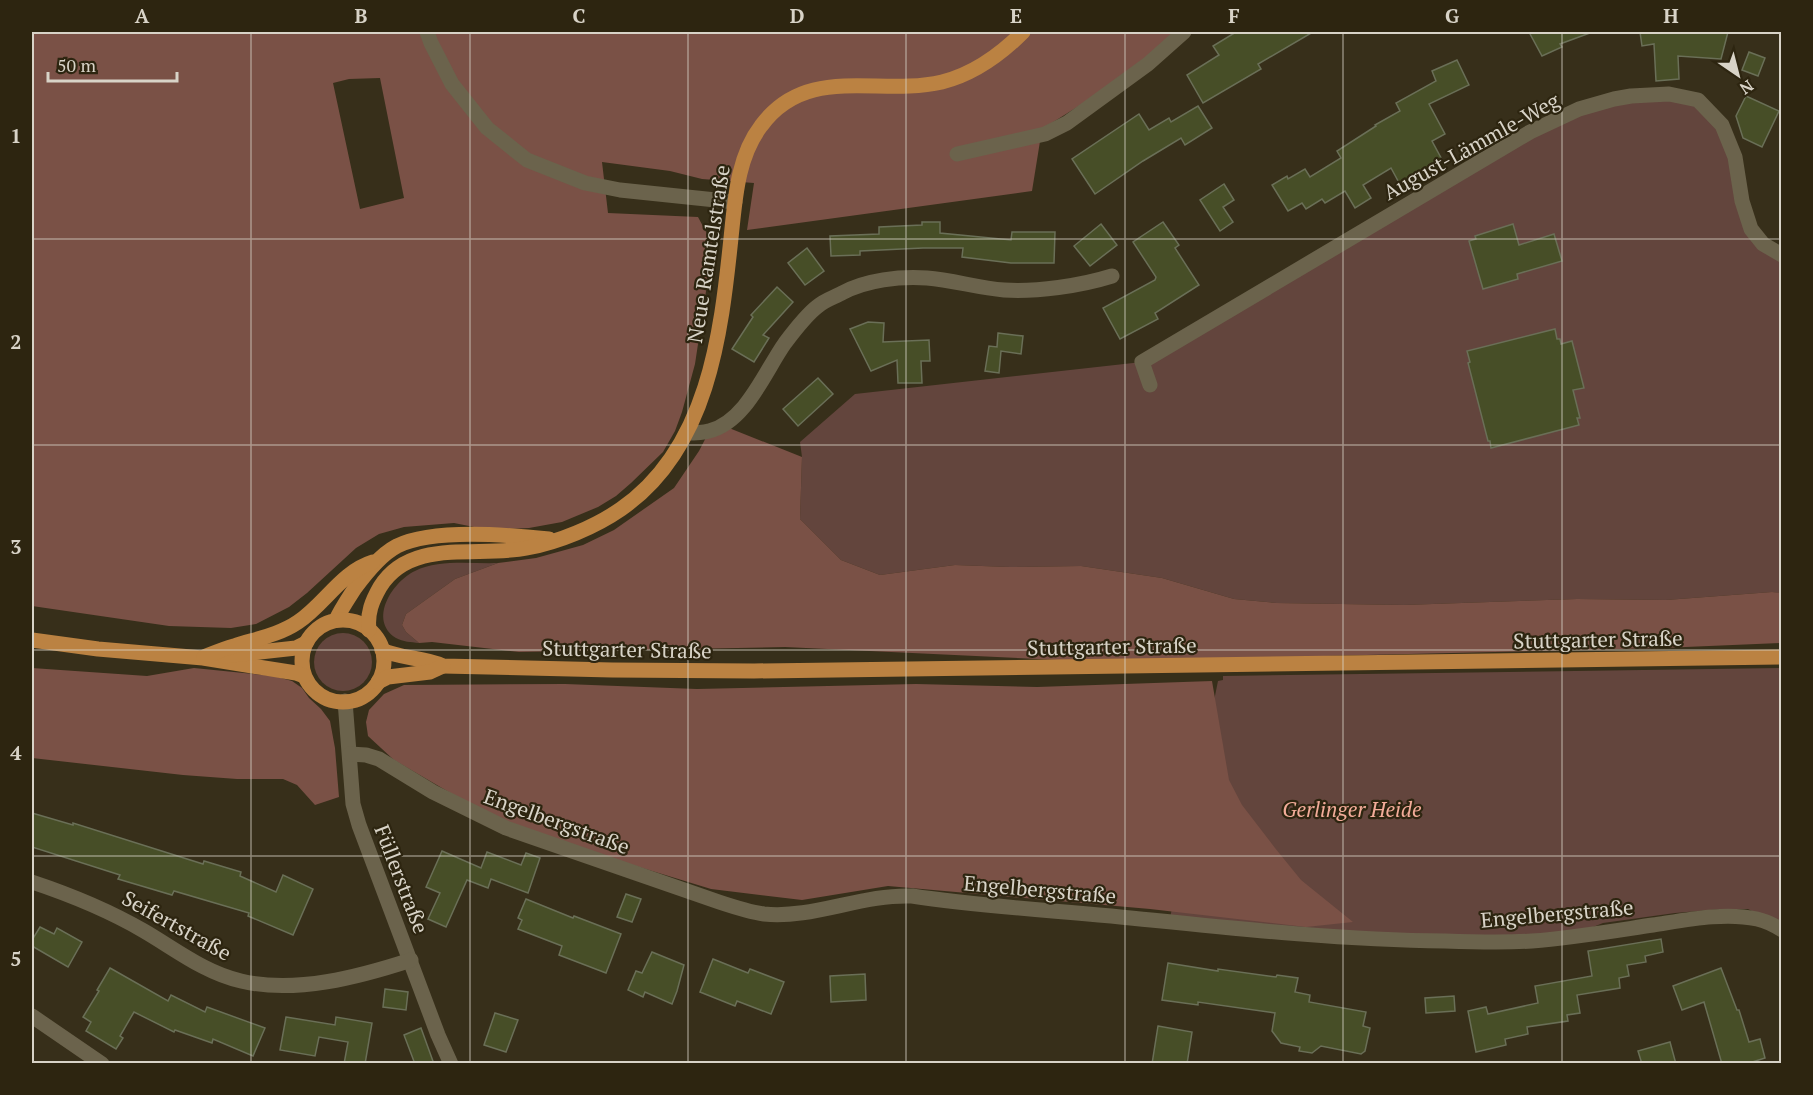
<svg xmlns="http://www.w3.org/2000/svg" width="1813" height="1095" font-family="'PT Serif',serif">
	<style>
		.green { fill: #63453d }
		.forest { fill: #7a5146; fill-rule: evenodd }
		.building { fill: #474e27; stroke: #6a6f57; stroke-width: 1.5 }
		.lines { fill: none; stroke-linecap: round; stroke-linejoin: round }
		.minor { stroke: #6b634c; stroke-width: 15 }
		.major { stroke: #bb8242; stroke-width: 15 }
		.grid { fill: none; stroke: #d8d3c7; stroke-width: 1.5; stroke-opacity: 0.55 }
		.labels { text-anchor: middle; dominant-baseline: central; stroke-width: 4.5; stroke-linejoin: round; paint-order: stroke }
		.street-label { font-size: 21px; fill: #d8d3c7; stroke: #2d2510 }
		.park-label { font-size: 21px; font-style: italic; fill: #f3ac99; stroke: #2d2510 }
		.neatline { fill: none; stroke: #d8d3c7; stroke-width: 2 }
		.grid-label { font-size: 20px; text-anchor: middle; font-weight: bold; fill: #d8d3c7 }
	</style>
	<rect width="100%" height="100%" fill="#372f1a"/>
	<g class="green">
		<path d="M1614,99L1698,100L1722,125L1751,229L1781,255V593L1772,592L1666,600L1577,599L1404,605L1276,603L1234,599L1162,578L1081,566L1009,567L955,565L880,575L841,560L800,519L802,457L800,442L855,394L1142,362L1530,132Z"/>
		<path d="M498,563L455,579L406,614L402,625L406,632L419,643C411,642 403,642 396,638C368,620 392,582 415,571C439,559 471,564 498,563Z"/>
		<circle cx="343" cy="662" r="29"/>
		<path d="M1781,668V926L1748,909H1722L1675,913L1603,923L1568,937L1497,942L1170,918L1218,681L1223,680V676Z"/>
	</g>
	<g class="forest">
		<path d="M32,32H1175L1142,62L1106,89L1042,129L1032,191L747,230L754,183L702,179L670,171L602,162L608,213L698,217L713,245L695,364L682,412L675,431L663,452L631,483L616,496L598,507L562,522L529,528L489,530L454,523L404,527L379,534L356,548L307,593L289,607L256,624L231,628L169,626L32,606ZM380,78L404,198L360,209L333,83L349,79Z"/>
		<path d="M714,422L802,457L800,519L841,560L880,575L955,565L1009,567L1081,566L1162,578L1234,599L1276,603L1404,605L1577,599L1666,600L1772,592L1782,593L1781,643L1662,648L1324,656L1246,665L1100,662L785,647L519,652L432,642L419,643L406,632L402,625L406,614L455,579L498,563L536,558L583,545L614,530L674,488L699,451Z"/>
		<path d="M32,668L147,676L194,668L274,676L292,681L302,688L309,698L321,709L330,721L335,748L339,797L315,805L297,785L283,779H237L183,775L32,758Z"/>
		<path d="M1212,681L1229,780L1242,805L1275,848L1301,880L1353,922L1306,927L1150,909L888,886L802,900L711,889L541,837L466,802L394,760L368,736L366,722L369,710L384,694L404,685L565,684L697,689L916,684L1037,687Z"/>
	</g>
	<g class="building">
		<path d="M1236,32H1313L1258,64L1261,69L1203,103L1187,75L1219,55L1213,46Z"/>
		<path d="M1529,32H1590V33L1560,44L1562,47L1542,56Z"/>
		<path d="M1640,32H1728L1721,59L1678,56L1679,79L1656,81L1654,44L1642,46Z"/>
		<path d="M1749,52L1765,58L1758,76L1742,70Z"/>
		<path d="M1457,60L1469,85L1429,104L1445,134L1432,141L1446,167L1403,190L1391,168L1363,185L1371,198L1355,208L1345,191L1325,203L1322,199L1306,209L1302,203L1288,211L1272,185L1287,176L1288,179L1305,169L1310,177L1341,158L1337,151L1376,126L1375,125L1400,111L1396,103L1436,81L1432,71Z"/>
		<path d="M1746,96L1779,111L1762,147L1743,138L1736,116Z"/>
		<path d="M1198,106L1212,128L1185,145L1181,138L1143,161L1095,194L1072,159L1139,114L1149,130L1169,118L1171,122Z"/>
		<path d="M1224,184L1234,200L1223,207L1233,222L1220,231L1200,200Z"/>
		<path d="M922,222H940V233L1011,240L1012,232H1055L1054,263H1011L962,257L963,248H923L860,251V255L831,256L830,236L879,234V227L922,225Z"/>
		<path d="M1163,222L1179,245L1175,248L1199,285L1155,313L1158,319L1120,339L1103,308L1155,280L1156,277L1133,242Z"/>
		<path d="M1101,224L1117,245L1090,266L1074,246Z"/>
		<path d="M1513,224L1519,245L1554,234L1562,261L1517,274L1518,279L1483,289L1469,241L1476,239L1475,236Z"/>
		<path d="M807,248L824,271L805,285L788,263Z"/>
		<path d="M777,287L793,302L763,335L769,338L754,362L732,349L753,317L751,315Z"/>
		<path d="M868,322L884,323L883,342L929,340L930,361H921L922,383H898L897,360L871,371L850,329Z"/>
		<path d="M1555,329L1557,339H1560L1561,344L1572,341L1584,388L1573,390L1580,418H1577L1579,425L1491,448L1490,441H1488L1468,363L1470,362L1467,351Z"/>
		<path d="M998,333L1023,336L1021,354L1001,351L999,373L985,371L989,346L997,347Z"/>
		<path d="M818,378L833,394L798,426L783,409Z"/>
		<path d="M32,813L73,825V823L203,864L204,861L241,872L240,876L276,892L283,875L313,889L293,935L248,916L249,913L174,891L172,895L118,879L120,875L32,847Z"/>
		<path d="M442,851L481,868L487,852L521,865L526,853L540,858L528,893L491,879L488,888L467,880L446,927L428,919L440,893L426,887Z"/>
		<path d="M626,894L641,899L632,922L617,917Z"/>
		<path d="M526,899L573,918L574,916L621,934L606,973L559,955L562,946L518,929L522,920L518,918Z"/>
		<path d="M40,927L54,934L57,928L82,942L68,967L32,946V940Z"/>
		<path d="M1661,939L1663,952L1645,956L1646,962L1627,965L1629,976L1619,978L1620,988L1577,995L1580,1013L1567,1015L1568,1021L1527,1027L1528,1034L1505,1039L1506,1045L1476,1052L1468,1011L1486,1007L1488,1014L1538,1003L1535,986L1592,976L1588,951Z"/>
		<path d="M652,952L684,965L677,991L672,1004L645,992L643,997L628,990L636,971L642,973Z"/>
		<path d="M713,959L748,973L750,969L784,982L771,1014L737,1001L735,1006L700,992Z"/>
		<path d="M1168,963L1218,971V969L1276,977L1277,975L1298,978L1295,992L1310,995L1309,1002L1366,1012L1363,1026L1370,1028L1365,1051L1361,1054L1321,1046L1312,1053L1299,1051L1300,1047L1281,1043L1272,1031L1275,1013L1198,1002V1005L1162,1000Z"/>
		<path d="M110,968L168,1001L171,995L205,1012L207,1007L265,1028L253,1056L213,1039L212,1043L175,1030L174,1032L134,1012L120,1036L123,1038L116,1049L86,1031L91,1022L83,1017L99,991L97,990Z"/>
		<path d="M1721,968L1737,1010H1739L1749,1042L1760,1039L1765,1058L1746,1064H1722L1704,1002L1682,1010L1673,986Z"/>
		<path d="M865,974L866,1000L831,1002L830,976Z"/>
		<path d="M385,989L408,992L406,1010L383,1007Z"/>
		<path d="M1454,996L1455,1011L1426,1013L1425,998Z"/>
		<path d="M495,1013L518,1020L506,1052L484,1045Z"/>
		<path d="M286,1017L335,1025L336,1017L372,1023L365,1064H344L348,1042L319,1037L315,1056L280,1050Z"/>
		<path d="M1158,1026L1192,1032L1187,1064H1152Z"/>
		<path d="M421,1028L434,1064H415L404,1035Z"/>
		<path d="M1670,1042L1676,1064H1642L1638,1051Z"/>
	</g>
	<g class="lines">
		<g class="minor">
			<path d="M427,32L431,43L452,84L487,128L527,160L585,183L620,190L735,202"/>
			<path d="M957,154L1045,134L1067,123L1148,64L1184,32"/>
			<path d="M1150,385L1142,362L1530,132L1579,109L1614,99L1631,96L1669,94L1698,100L1722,125L1735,157L1742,201L1751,229L1763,244L1782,255"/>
			<path d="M686,433C694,433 702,433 709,431C746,422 765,371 785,343C794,331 806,315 818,306C825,300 835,297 842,293C866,280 900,276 927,278C953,280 978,288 1004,290C1037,292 1080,286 1112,276"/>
			<path d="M345,701L353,804L359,825L438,1035L451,1064"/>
			<path d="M350,754L366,755L379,759L433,792L506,828L719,902C734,907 749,912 764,914C813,919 862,894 912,896C991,908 1071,911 1151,920C1249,930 1347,940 1445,941C1474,942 1503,943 1532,941C1572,938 1613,931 1653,925C1686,920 1724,912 1757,919C1766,921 1774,925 1782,930"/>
			<path d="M32,882C71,895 108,910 144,931C175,949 205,973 241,981C295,994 359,977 411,960"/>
			<path d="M32,1016L102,1064"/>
		</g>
		<g class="major">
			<path d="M336,620C341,609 348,599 355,588C366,573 380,555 397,546C433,528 509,535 549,539"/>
			<circle cx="343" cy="661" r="41"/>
			<path d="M369,630C367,613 372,601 380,587C411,537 479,558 527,548C559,542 595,527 621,509C708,449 721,335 731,238C735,201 737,157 761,126C807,63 878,97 942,82C974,74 1000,55 1023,32"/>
			<path d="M32,640L98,649L203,658L296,673L304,676"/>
			<path d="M382,650C401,659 424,657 443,666L612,670L754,671L1782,657"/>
			<path d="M224,656L296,648L306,643"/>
			<path d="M204,657C214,653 223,649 234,646C255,639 279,635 298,622C325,604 341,572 373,562"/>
			<path d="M378,682L388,677L430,672L443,666"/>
		</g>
	</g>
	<path class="grid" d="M251,32V1064M470,32V1064M688,32V1064M906,32V1064M1125,32V1064M1343,32V1064M1562,32V1064M32,239H1782M32,445H1782M32,650H1782M32,856H1782"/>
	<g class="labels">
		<g class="street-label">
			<text transform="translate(1471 146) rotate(-29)">August-Lämmle-Weg</text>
			<text transform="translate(708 254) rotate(-81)">Neue Ramtelstraße</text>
			<text transform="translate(1598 639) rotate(-1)">Stuttgarter Straße</text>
			<text transform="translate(1112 646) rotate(-1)">Stuttgarter Straße</text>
			<text transform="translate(627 649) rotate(1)">Stuttgarter Straße</text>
			<text transform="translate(557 821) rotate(20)">Engelbergstraße</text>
			<text transform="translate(402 879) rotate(69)">Füllerstraße</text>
			<text transform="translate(1040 889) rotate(5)">Engelbergstraße</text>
			<text transform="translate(1557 913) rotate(-5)">Engelbergstraße</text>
			<text transform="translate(177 925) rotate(29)">Seifertstraße</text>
		</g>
		<g class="park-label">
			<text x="1352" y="809">Gerlinger Heide</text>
		</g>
	</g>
	<rect width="1813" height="1095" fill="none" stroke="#2d2510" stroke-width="66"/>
	<g transform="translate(1738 75) rotate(145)" stroke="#2d2510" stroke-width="4.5" paint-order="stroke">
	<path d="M0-4.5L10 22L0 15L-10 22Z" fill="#d8d3c7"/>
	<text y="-9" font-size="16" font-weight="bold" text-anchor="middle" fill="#d8d3c7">N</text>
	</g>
	<path d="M48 72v9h129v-9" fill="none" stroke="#d8d3c7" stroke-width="3"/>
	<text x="57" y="72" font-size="18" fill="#d8d3c7" stroke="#2d2510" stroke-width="4.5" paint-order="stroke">50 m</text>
	<rect x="33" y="33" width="1747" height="1029" class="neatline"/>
	<g class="grid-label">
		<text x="142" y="23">A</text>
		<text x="361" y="23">B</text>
		<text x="579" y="23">C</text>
		<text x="797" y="23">D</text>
		<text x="1016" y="23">E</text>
		<text x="1234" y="23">F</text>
		<text x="1452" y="23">G</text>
		<text x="1671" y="23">H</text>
		<text x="16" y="143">1</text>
		<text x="16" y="349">2</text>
		<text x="16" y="554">3</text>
		<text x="16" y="760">4</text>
		<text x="16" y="966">5</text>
	</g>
</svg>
